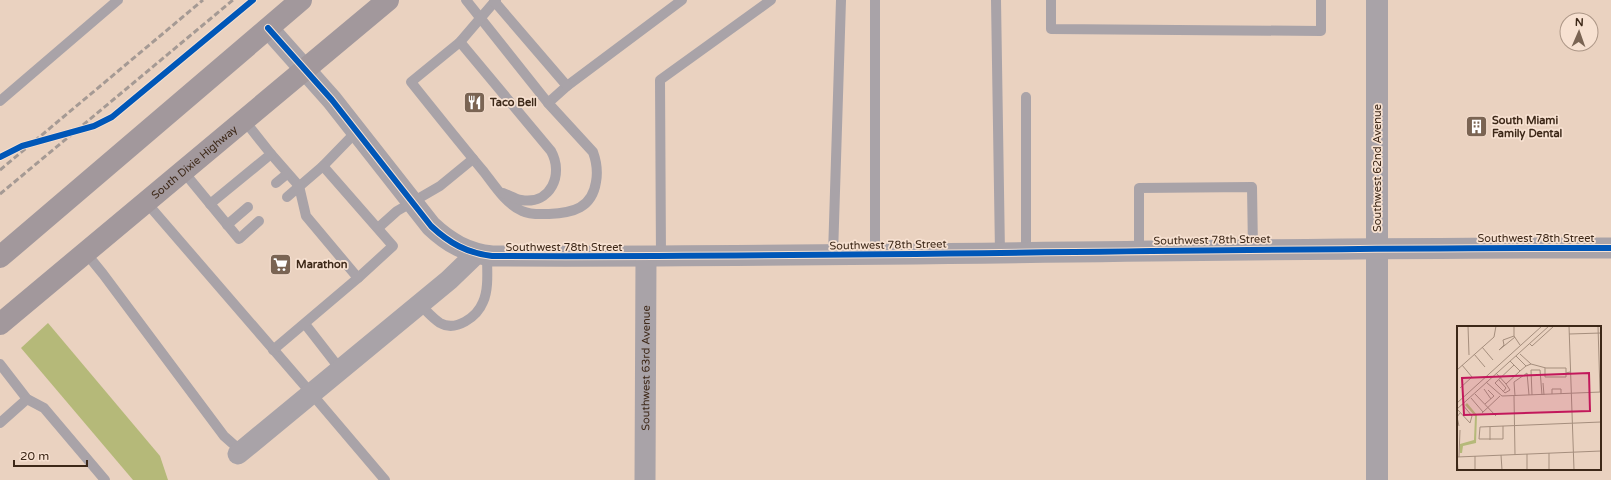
<svg xmlns="http://www.w3.org/2000/svg" width="1611" height="480" font-family="'Varela Round',sans-serif">
	<style>
		.water { fill: #b5b979 }
		.lines { fill: none; stroke-linecap: round; stroke-linejoin: round }
		.service { stroke: #a9a3a8; stroke-width: 10 }
		.minor { stroke: #a9a3a8; stroke-width: 21 }
		.tertiary { stroke: #a9a3a8; stroke-width: 22 }
		.trunk { stroke: #a2989c; stroke-width: 22 }
		.rail { stroke: #a59a94; stroke-width: 3; stroke-dasharray: 6 3; stroke-linecap: butt }
		.cycleway-casing { stroke: #f7e1d1; stroke-width: 8 }
		.cycleway { stroke: #0057b8; stroke-width: 6 }
		.labels { text-anchor: middle; dominant-baseline: central; stroke-width: 3.5; stroke-linejoin: round; paint-order: stroke }
		.poi-label { font-size: 11px; font-weight: bold; fill: #3d2818; stroke: #f7e1d1; text-anchor: start }
		.street-label { font-size: 11px; fill: #3d2818; stroke: #f7e1d1 }
		.inset-road { fill: none; stroke: #a58e7d; stroke-width: 1 }
		.view { fill: #c2185b; fill-opacity: 0.15; stroke: #c2185b; stroke-width: 2 }
		.inset-edge { fill: none; stroke: #3d2818; stroke-width: 2 }
	</style>
	<rect width="100%" height="100%" fill="#ead2c0"/>
	<path class="water" d="M48,323L160,456L168,480H133L21,348Z"/>
	<g class="lines">
		<g class="service">
			<path d="M466,0L548,103L567,86L682,0"/>
			<path d="M496,0L460,42L411,82C435,112 459,142 484,172C494,185 506,204 522,211C530,215 540,214 549,214C573,213 592,208 596,182C598,171 597,163 593,152L548,103"/>
			<path d="M875,0V255"/>
			<path d="M996,0L1000,253"/>
			<path d="M1051,0V29L1321,31V0"/>
			<path d="M494,1L567,86"/>
			<path d="M460,42L551,151C564,174 551,205 521,200C515,199 509,195 503,193"/>
			<path d="M1026,97V253"/>
			<path d="M0,101L118,0"/>
			<path d="M271,154L299,186L306,216L358,278"/>
			<path d="M183,171L239,239L259,221"/>
			<path d="M276,183L287,174"/>
			<path d="M287,197L323,166L357,131"/>
			<path d="M146,202L311,393L385,480"/>
			<path d="M210,204L271,154L244,120"/>
			<path d="M227,225L248,207"/>
			<path d="M378,228L397,211L440,186L473,159"/>
			<path d="M1139,251V188L1252,187L1253,250"/>
			<path d="M86,253L103,274L224,436L241,451"/>
			<path d="M833,255L841,0"/>
			<path d="M661,257L660,80L771,0"/>
			<path d="M419,304C426,310 432,318 440,323C456,332 477,317 483,302C489,289 487,270 487,256"/>
			<path d="M305,324L340,369"/>
			<path d="M273,350L358,278L393,246L323,166"/>
			<path d="M0,364L27,399L44,408L105,480"/>
			<path d="M0,423L27,399"/>
		</g>
		<g class="minor">
			<path d="M268,28L332,100L431,226C449,243 467,253 492,256C865,258 1238,247 1611,248"/>
			<path d="M238,454L449,280L476,254"/>
			<path id="s1" d="M645,480L646,257"/>
		</g>
		<path class="tertiary" d="M1377,480V0"/>
		<g class="trunk">
			<path d="M0,257L301,0"/>
			<path id="s2" d="M0,324L388,0"/>
		</g>
		<g class="rail">
			<path d="M0,170L203,0"/>
			<path d="M0,194L233,0"/>
		</g>
		<defs>
			<g id="cycleway">
				<path d="M268,28L332,100L431,226C449,243 467,253 492,256C865,258 1238,247 1611,248"/>
				<path d="M0,157L22,146L94,126L112,117L253,0"/>
			</g>
		</defs>
		<use href="#cycleway" class="cycleway-casing"/>
		<use href="#cycleway" class="cycleway"/>
	</g>
	<defs>
		<symbol id="restaurant-square" viewBox="-11 -11 22 22"><rect x="-9" y="-9" width="18" height="18" rx="4" fill="#7a6453" stroke="#f7e1d1"/><path d="M-5-6h1v4h1v-4h1v4h1v-4h1v5L-1.5 .5V6h-2V.5L-5-1ZM5-6V6H3V1.5H1.5Q1.5-4 5-6Z" fill="#fff"/></symbol>
		<symbol id="building-square" viewBox="-11 -11 22 22"><rect x="-9" y="-9" width="18" height="18" rx="4" fill="#7a6453" stroke="#f7e1d1"/><path d="M-4-6H4V6H1V3H-1V6H-4ZM-2.5-4.3h1.7v1.8h-1.7ZM.8-4.3h1.7v1.8H.8ZM-2.5-1h1.7V.8h-1.7ZM.8-1h1.7V.8H.8Z" fill="#fff"/></symbol>
		<symbol id="supermarket-square" viewBox="-11 -11 22 22"><rect x="-9" y="-9" width="18" height="18" rx="4" fill="#7a6453" stroke="#f7e1d1"/><path d="M-6-5.5h2.5l.6 2H6L4.5 2H-2.5L-4.4-4H-6ZM-1.5 3.2a1.3 1.3 0 1 0 .1 0ZM3 3.2a1.3 1.3 0 1 0 .1 0Z" fill="#fff"/></symbol>
	</defs>
	<g fill-rule="evenodd">
		<use href="#restaurant-square" x="462" y="90" width="25" height="25"/>
		<use href="#building-square" x="1464" y="114" width="25" height="25"/>
		<use href="#supermarket-square" x="268" y="252" width="25" height="25"/>
	</g>
	<g class="labels">
		<g class="poi-label">
			<text x="490" y="102">Taco Bell</text>
			<text x="1492" y="120">South Miami<tspan x="1492" dy="13">Family Dental</tspan></text>
			<text x="296" y="264">Marathon</text>
		</g>
		<g class="street-label">
			<text stroke="none"><textPath href="#s2" startOffset="253">South Dixie Highway</textPath></text>
			<text transform="translate(1377 168) rotate(-90)">Southwest 62nd Avenue</text>
			<text x="1536" y="238">Southwest 78th Street</text>
			<text transform="translate(1212 240) rotate(-1)">Southwest 78th Street</text>
			<text transform="translate(888 245) rotate(-1)">Southwest 78th Street</text>
			<text x="564" y="247">Southwest 78th Street</text>
			<text stroke="none"><textPath href="#s1" startOffset="112">Southwest 63rd Avenue</textPath></text>
		</g>
	</g>
	<g transform="translate(1457 326)">
		<rect width="144" height="144" fill="#ead2c0"/>
		<path d="M10,77L20,89L19,117L6,120L5,127H3V118L17,114L18,90L8,79Z" fill="#b5b979"/>
		<path class="inset-road" d="M11,0L12,29M57,0V10L63,19M112,0L117,144M141,0L143,66M112,8L144,7M57,10L46,14L47,19L42,24L58,11M73,18L75,20L97,0M25,21L36,34M17,28L28,41M63,28L74,38M53,35L63,45L69,40L59,30M69,40L74,38L89,42H109V47L113,46M88,42V51H109V47M0,44L37,11L39,0M39,47L49,58L63,45M42,54L49,62L46,66M29,56L45,70L144,66M86,57L87,69M49,58L53,64L48,67L38,57L57,39M3,62L15,51L5,39M27,63L34,73M18,68L39,90M95,68V63H104V68M75,69L74,44H83L85,69M57,70L58,129M58,70L57,56L70,47L72,69M14,72L26,86M0,77L85,0M28,78L37,70L31,64M0,83L13,97L15,90L5,78M0,83L92,0M25,87L43,70M2,100L0,91L3,87M46,100V113H22L23,101L144,96M33,101V114M92,127V144M70,128V144M44,129L45,144M18,130V144M0,131L144,125M0,131L1,144M2,131L3,104"/>
		<path class="view" d="M132,47L133,85L7,89L5,52Z"/>
		<rect width="144" height="144" class="inset-edge"/>
	</g>
	<g transform="translate(1579 32) rotate(2)"><circle r="19" fill="#f7e1d1" stroke="#ad9787"/>
	<path d="M0-3L7 15L0 10L-7 15Z" fill="#7a6453"/>
	<text y="-6" font-size="11" font-weight="bold" text-anchor="middle" fill="#3d2818">N</text>
	</g>
	<path d="M14 460v6h73v-6" fill="none" stroke="#3d2818" stroke-width="2"/>
	<text x="20" y="460" font-size="12" fill="#3d2818" stroke="#f7e1d1" stroke-width="3" paint-order="stroke">20 m</text>
</svg>
